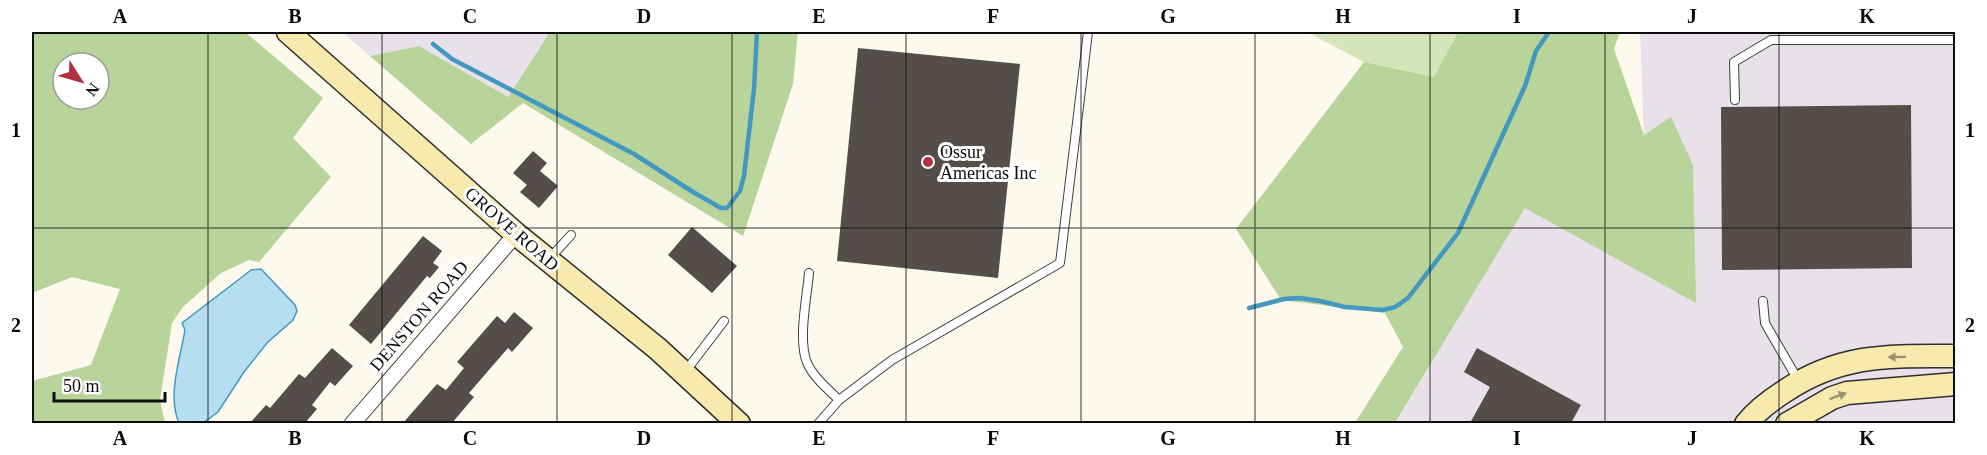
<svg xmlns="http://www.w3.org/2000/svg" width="1987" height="455" font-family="Georgia,serif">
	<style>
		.industrial { fill: #e8e1ea }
		.green { fill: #d3e5b9 }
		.forest { fill: #b8d49a; fill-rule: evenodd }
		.water { fill: #b5def0; stroke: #4398c1; stroke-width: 1.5 }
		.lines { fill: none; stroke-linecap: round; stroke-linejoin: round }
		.stream { stroke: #4398c1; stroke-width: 4.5 }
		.building { fill: #544d49 }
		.lane-casing { stroke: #3f3f3f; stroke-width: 10 }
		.street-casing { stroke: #3f3f3f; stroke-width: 17 }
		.secondary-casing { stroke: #2e2e2e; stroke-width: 25 }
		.lane { stroke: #fff; stroke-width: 8 }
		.street { stroke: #fff; stroke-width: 15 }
		.secondary { stroke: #f8eaad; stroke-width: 22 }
		.oneway { fill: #9a916d }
		.grid { fill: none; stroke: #0c0c0c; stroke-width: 1.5; stroke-opacity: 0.55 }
		.poi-dot { fill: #b0303f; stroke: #fff; stroke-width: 2 }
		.labels { text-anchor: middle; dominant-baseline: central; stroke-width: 6; stroke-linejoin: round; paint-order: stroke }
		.poi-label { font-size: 18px; fill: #0c0c0c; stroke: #fff; text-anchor: start }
		.street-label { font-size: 18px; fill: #0c0c0c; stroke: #fff }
		.neatline { fill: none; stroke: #0c0c0c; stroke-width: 2 }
		.grid-label { font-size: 20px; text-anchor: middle; font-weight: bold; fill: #0c0c0c }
	</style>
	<rect width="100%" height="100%" fill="#fdf9ed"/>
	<g class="industrial">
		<path d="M342,32H550L508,97L419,46L370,56Z"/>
		<path d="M1640,32H1955V423L1395,424L1525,207L1695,302L1644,136Z"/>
	</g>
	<path class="green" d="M1307,32H1458L1434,77L1364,62Z"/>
	<g class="forest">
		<path d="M32,32H245L323,98L293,138L331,177L259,262L249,260L221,273L183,307L172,323L160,400L165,423H32V381L91,365L120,289L72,277L32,293ZM63,63H99V99H63Z"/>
		<path d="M550,32H798L793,84L743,236L523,103L471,144L370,56L419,46L508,97Z"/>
		<path d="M1458,32H1620L1614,49L1644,135L1671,117L1693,165L1696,303L1525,208L1395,423H1355L1403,347L1385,313L1281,300L1236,229L1364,62L1434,77Z"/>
	</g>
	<path class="water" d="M261,269L295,305L297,311L293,320L267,343L244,372L218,412L203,423H179C167,395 180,360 185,330L182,323L246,274L251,270Z"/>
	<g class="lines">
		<g class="stream">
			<path d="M433,44L452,59L634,154L693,192L721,208H727L740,191L744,176L754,89L757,32"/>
			<path d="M1249,308L1284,299L1300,298L1320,301L1345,307L1383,310L1395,307L1408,298L1458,233L1525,86L1536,51L1549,32"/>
		</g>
	</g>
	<g class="building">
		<path d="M858,48L1020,64L998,278L837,261Z"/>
		<path d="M1911,105L1912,268L1722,270L1721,107Z"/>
		<path d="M533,151L547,163L540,171L558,186L539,208L520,192L527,185L513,173Z"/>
		<path d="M692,227L737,266L712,293L668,255Z"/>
		<path d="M423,236L442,251L433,263L439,267L430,278L427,276L371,344L349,325Z"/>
		<path d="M514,312L533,328L512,352L508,348L469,393L474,397L452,423H403L437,384L446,390L464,368L457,362L497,316L505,323Z"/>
		<path d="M332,348L353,366L335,386L330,382L312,405L317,409L305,423H250L266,405L270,408L299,374L305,378Z"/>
		<path d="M1477,348L1581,405L1571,423H1470L1490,387L1464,372Z"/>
	</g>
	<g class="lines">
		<defs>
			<g id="lane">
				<path d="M1735,100L1734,62L1771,40H1956"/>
				<path d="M551,257L571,235"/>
				<path d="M809,273C807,297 797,343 808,365C815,379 828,389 839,400"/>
				<path d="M1763,301L1765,323L1798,380"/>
				<path d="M685,372L724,321"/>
				<path d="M818,424L839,400L892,360L1060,263L1088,32"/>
			</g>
			<path id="street" d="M352,424L516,234"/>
			<g id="secondary">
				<path d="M288,32L516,234L658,349L739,424"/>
				<path d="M1746,424C1757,410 1771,400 1785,391C1842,353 1891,356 1956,356"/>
				<path d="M1787,424L1832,398L1847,393L1956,384"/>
			</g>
		</defs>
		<use href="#lane" class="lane-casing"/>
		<use href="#street" class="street-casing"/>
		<use href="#secondary" class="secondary-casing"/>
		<use href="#lane" class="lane"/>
		<use href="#street" class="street"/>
		<use href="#secondary" class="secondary"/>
	</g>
	<defs><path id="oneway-solid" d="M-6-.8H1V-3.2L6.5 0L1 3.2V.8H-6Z" transform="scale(1.5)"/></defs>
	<g class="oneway">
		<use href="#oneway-solid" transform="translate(1897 357) rotate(179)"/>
		<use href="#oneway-solid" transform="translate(1838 396) rotate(-20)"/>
	</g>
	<path class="grid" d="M208,32V424M382,32V424M557,32V424M732,32V424M906,32V424M1081,32V424M1255,32V424M1430,32V424M1605,32V424M1779,32V424M32,228H1956"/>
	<circle class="poi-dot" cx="928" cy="162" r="6"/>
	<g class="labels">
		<g class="poi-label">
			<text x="940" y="152">Ossur<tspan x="940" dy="21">Americas Inc</tspan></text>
		</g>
		<g class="street-label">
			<text transform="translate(512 229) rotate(41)">GROVE ROAD</text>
			<text transform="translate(419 316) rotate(-49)">DENSTON ROAD</text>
		</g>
	</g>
	<rect width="1987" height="455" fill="none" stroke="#ffffff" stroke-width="66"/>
	<g transform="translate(81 81) rotate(127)"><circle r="28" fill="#ffffff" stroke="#9e9e9e" stroke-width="1.5"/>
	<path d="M0-4.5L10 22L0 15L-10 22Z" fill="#b0303f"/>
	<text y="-9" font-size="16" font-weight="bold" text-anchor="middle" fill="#0c0c0c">N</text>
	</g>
	<path d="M54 392v9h111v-9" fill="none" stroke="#0c0c0c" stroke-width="3"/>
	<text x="63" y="392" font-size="18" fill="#0c0c0c" stroke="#ffffff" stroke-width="4.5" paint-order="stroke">50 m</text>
	<rect x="33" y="33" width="1921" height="389" class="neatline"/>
	<g class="grid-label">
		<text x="120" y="23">A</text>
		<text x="295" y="23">B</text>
		<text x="470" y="23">C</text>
		<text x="644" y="23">D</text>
		<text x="819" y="23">E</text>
		<text x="993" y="23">F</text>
		<text x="1168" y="23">G</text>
		<text x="1343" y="23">H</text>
		<text x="1517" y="23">I</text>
		<text x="1692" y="23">J</text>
		<text x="1867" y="23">K</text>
		<text x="16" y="137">1</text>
		<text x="1970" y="137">1</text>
		<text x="16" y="332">2</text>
		<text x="1970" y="332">2</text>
		<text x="120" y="445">A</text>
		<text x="295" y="445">B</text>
		<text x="470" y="445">C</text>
		<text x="644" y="445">D</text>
		<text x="819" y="445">E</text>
		<text x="993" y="445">F</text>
		<text x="1168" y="445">G</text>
		<text x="1343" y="445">H</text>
		<text x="1517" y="445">I</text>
		<text x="1692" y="445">J</text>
		<text x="1867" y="445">K</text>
	</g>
</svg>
